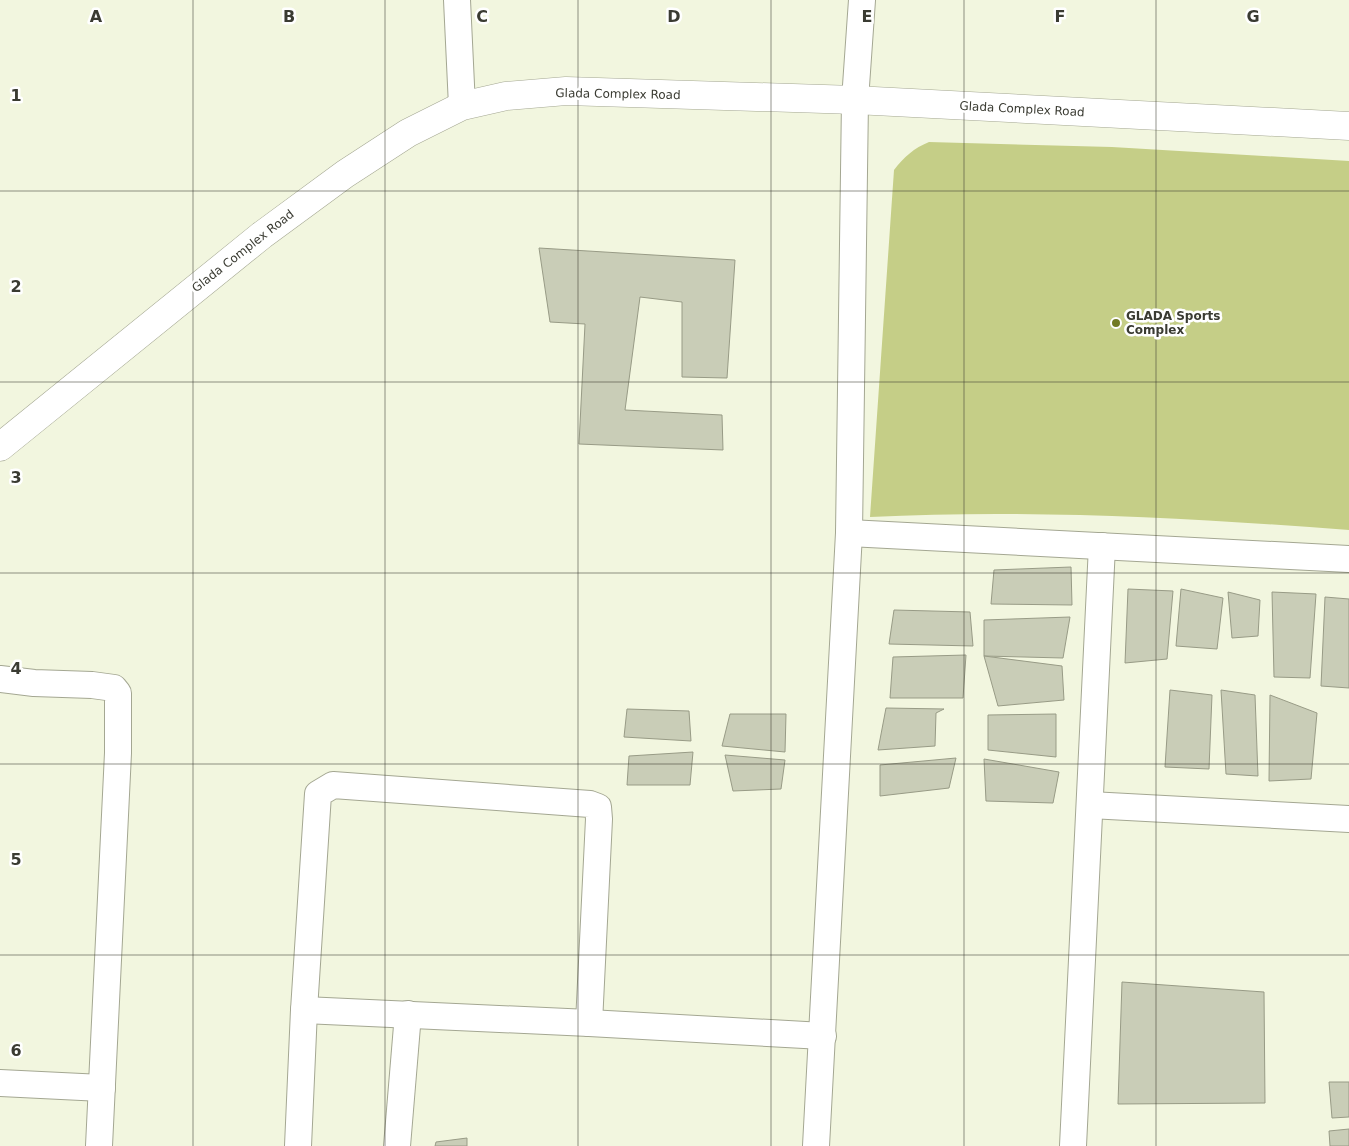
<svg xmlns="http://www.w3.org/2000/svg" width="1349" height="1146" font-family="'DejaVu Sans',sans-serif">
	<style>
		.green { fill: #c5ce87 }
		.building { fill: #c9cdb7; stroke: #989b86 }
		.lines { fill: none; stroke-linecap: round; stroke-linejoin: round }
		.street-casing { stroke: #a4a792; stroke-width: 28 }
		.secondary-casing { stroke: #a4a792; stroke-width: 29 }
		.street { stroke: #fff; stroke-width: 26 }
		.secondary { stroke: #fff; stroke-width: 28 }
		.grid { fill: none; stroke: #3a3b32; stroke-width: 1; stroke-opacity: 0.55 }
		.poi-dot { fill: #727a24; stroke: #fff; stroke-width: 2 }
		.labels { text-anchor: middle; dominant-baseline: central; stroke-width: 5; stroke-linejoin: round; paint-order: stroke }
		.street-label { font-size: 12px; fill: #3a3b32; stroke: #fff }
		.poi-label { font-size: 12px; font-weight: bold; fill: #3a3b32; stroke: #fff; text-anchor: start }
		.grid-label { font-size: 16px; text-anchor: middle; font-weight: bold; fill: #3a3b32; stroke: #fff; stroke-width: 5; stroke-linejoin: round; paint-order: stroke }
	</style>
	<rect width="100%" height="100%" fill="#f2f6df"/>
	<path class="green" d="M929,142L1112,147L1349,161V530C1190,518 1030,509 870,517L894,170C904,157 914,148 929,142Z"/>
	<g class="building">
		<path d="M539,248L735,260L727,378L682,377V302L640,297L625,410L722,415L723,450L579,444L585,324L550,322Z"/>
		<path d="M1071,567L1072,605L991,604L994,570Z"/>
		<path d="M1128,589L1173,591L1167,659L1125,663Z"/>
		<path d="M1181,589L1223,598L1217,649L1176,646Z"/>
		<path d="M1228,592L1260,600L1258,636L1232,638Z"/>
		<path d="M1272,592L1316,594L1310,678L1274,677Z"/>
		<path d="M1325,597L1349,599V688L1321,686Z"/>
		<path d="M894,610L970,612L973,646L889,644Z"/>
		<path d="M1070,617L1063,658L984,656V620Z"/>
		<path d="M966,655L963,698H890L893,657Z"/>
		<path d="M984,656L1062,666L1064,700L998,706Z"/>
		<path d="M1170,690L1212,695L1209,769L1165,767Z"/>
		<path d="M1221,690L1255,695L1258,776L1226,774Z"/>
		<path d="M1270,695L1317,713L1311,779L1269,781Z"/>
		<path d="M886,708L944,709L936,713L935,746L878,750Z"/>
		<path d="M627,709L689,711L691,741L624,737Z"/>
		<path d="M730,714H786L785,752L722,746Z"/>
		<path d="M1056,714V757L988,750V715Z"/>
		<path d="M693,752L690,785H627L629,756Z"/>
		<path d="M725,755L785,760L781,789L733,791Z"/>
		<path d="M956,758L949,788L880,796V765Z"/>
		<path d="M984,759L1059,772L1053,803L986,801Z"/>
		<path d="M1122,982L1264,992L1265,1103L1118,1104Z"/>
		<path d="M1329,1082H1349V1117L1332,1118Z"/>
		<path d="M1349,1129V1146H1330L1329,1131Z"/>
		<path d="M467,1138V1146H435L436,1142Z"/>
	</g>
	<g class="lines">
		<defs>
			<g id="street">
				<path d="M457,0L462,106"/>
				<path d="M849,533L1349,559"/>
				<path d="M0,679L34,683L92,685L114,688L118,693V753L99,1146"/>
				<path d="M1090,805L1349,819"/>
				<path d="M304,1010L589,1023L823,1036"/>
				<path d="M0,1083L102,1088"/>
				<path d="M298,1146L304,1010L318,794L333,785L590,804L598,807L599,819L589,1023"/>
				<path d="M397,1146L408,1014"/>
				<path d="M816,1146L849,533L855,100L862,0"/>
				<path d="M1073,1146L1102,546"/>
			</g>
			<path id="secondary" d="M0,447L262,235L345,174L408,133L462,106L506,96L566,91L855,100L1349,126"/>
		</defs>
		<use href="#street" class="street-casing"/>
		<use href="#secondary" class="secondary-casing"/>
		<use href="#street" class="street"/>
		<use href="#secondary" class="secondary"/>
	</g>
	<path class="grid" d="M193,0V1146M385,0V1146M578,0V1146M771,0V1146M964,0V1146M1156,0V1146M0,191H1349M0,382H1349M0,573H1349M0,764H1349M0,955H1349"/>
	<circle class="poi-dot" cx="1116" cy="323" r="5"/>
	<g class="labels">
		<g class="street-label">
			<text transform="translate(618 94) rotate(1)">Glada Complex Road</text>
			<text transform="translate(1022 109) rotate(3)">Glada Complex Road</text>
			<text transform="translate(243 251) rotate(-38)">Glada Complex Road</text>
		</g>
		<g class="poi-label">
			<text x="1126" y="316">GLADA Sports<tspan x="1126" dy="14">Complex</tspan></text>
		</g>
	</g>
	<g class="grid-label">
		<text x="96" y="22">A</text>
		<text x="289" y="22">B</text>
		<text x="482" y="22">C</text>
		<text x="674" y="22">D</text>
		<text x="867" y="22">E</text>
		<text x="1060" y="22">F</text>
		<text x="1253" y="22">G</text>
		<text x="16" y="101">1</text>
		<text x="16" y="292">2</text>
		<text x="16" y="483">3</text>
		<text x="16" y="674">4</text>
		<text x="16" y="865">5</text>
		<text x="16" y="1056">6</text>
	</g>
</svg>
